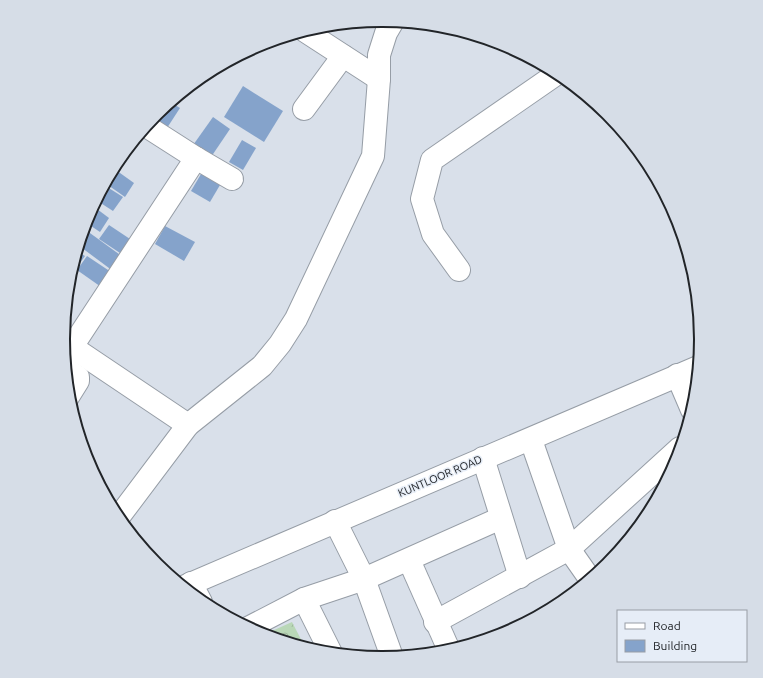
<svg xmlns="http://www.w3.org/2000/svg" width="763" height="678" font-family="Ubuntu,sans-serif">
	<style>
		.park { fill: url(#park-crowns) }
		.building { fill: #85a3cb }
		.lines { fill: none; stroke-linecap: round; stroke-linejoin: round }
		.minor-casing { stroke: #969da6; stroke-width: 24 }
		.minor { stroke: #fff; stroke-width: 22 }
		.labels { text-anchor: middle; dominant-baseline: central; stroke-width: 3; stroke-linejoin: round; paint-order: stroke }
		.street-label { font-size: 11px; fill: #222529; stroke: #e6edf7 }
		.rim { fill: none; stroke: #222529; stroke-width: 2 }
	</style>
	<defs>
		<pattern id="park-crowns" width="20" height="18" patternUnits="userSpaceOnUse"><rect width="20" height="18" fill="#b9d7b7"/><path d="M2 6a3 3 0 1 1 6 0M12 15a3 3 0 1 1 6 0" fill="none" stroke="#9fb89d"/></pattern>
	</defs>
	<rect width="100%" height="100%" fill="#d9e0ea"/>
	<path class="park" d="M292,622L305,647L263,635Z"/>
	<g class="building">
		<path d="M243,86L283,111L264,142L224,117Z"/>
		<path d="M170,102L180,108L167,128L154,119L159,111Z"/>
		<path d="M213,117L230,129L209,160L191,148Z"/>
		<path d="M242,140L256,148L243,170L229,162Z"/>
		<path d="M113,168L134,183L125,197L105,183Z"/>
		<path d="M201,174L220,185L210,202L191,191Z"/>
		<path d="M104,185L123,197L113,211L96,200Z"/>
		<path d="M93,206L109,218L100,232L85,222Z"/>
		<path d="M109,225L136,243L126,257L99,239Z"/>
		<path d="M165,226L195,242L184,261L155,244Z"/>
		<path d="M83,228L123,257L113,271L78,245Z"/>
		<path d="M77,251L85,256L75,270L71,268Z"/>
		<path d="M87,256L114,274L104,289L77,270Z"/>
	</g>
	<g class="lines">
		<defs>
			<g id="minor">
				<path d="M305,31L379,79"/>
				<path d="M304,109L343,56"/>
				<path d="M146,126L196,158L232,179"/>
				<path d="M459,270L433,234L422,199L432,160L558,73"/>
				<path d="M63,341L188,425"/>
				<path d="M64,359L196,158"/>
				<path d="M65,368L78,377V381L68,397"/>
				<path d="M677,375L692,410"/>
				<path d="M531,440L569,549L590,579"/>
				<path d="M483,458L520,577"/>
				<path d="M118,518L188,425L262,366L280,344L296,319L373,156L379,79V55L386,33L393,21"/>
				<path d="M335,521L364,579L392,657"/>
				<path d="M409,560L449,650"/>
				<path d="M191,583L201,602"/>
				<path d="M183,587L698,367"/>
				<path d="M304,599L331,653"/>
				<path d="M435,622L569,549L680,448"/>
				<path d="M248,628L304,599L364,579L501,518"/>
			</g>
		</defs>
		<use href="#minor" class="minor-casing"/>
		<use href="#minor" class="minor"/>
	</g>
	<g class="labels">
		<g class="street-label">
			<text transform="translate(440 476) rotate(-23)">KUNTLOOR ROAD</text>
		</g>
	</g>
	<path d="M0 0H763V678H0ZM70 339a312 312 0 1 1 624 0a312 312 0 1 1-624 0Z" fill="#d6dde7" fill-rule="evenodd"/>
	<path class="rim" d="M70 339a312 312 0 1 1 624 0a312 312 0 1 1-624 0Z"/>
	<rect x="617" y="610" width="130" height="52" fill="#e6edf7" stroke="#989da5"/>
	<rect x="625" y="623" width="20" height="6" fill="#ffffff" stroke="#989da5"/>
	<text x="653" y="630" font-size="12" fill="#222529">Road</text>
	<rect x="625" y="640" width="20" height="12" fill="#85a3cb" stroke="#989da5"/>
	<text x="653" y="650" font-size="12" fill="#222529">Building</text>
</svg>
